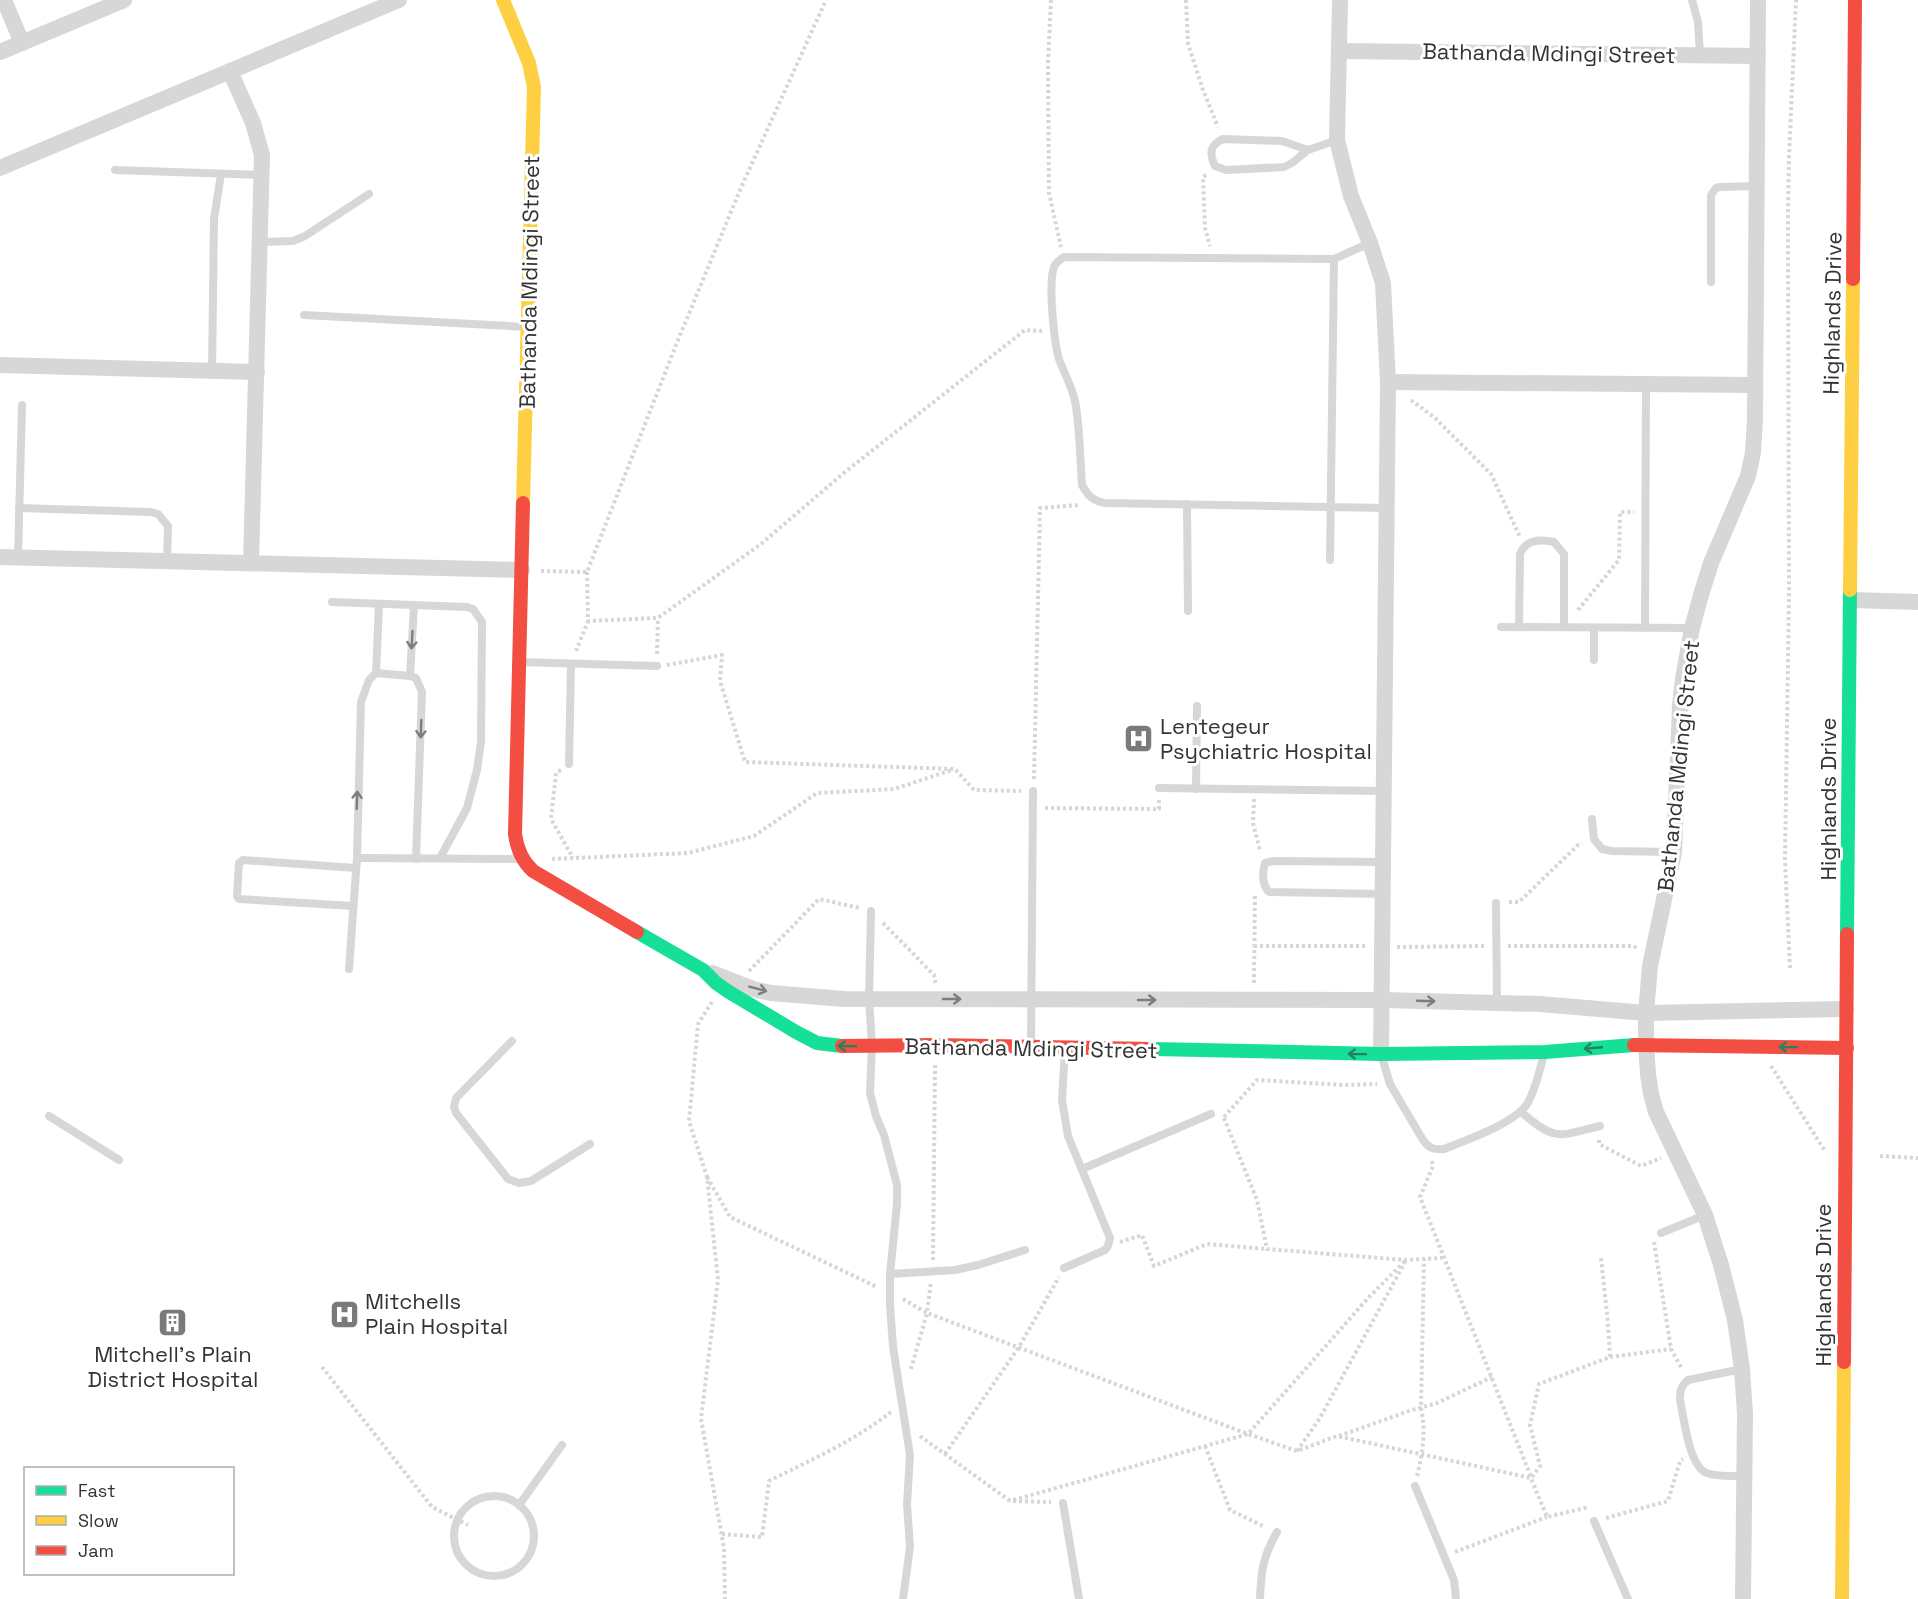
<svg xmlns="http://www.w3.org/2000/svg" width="1918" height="1599" font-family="'Space Grotesk',sans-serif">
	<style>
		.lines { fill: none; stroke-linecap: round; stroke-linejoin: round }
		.path { stroke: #d6d6d6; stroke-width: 4; stroke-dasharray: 3 3; stroke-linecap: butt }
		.lane { stroke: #d7d7d7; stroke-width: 8 }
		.street { stroke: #d7d7d7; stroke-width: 16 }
		.fast { stroke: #16e098; stroke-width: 14 }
		.slow { stroke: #ffcf43; stroke-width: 14 }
		.jam { stroke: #f24e42; stroke-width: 14 }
		.oneway { stroke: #7d7d7d }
		.oneway2 { stroke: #268160 }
		.labels { text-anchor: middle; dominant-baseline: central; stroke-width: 6; stroke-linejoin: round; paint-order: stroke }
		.street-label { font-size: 22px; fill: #333; stroke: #fff }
		.poi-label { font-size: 22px; fill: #333; stroke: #fff; text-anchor: start }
	</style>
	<rect width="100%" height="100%" fill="#fff"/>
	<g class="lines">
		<g class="path">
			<path d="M1051,0L1048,62L1049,193L1061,247"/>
			<path d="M1186,0L1188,44L1203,90L1218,127"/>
			<path d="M1206,175L1203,177L1205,228L1210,246"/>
			<path d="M1411,400L1435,418L1491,474L1520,537"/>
			<path d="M541,571L587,572L676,345L740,190L826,0"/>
			<path d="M587,572L588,621L658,618L761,544L845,472L1025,330L1042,331"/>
			<path d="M1578,610L1619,560L1620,512H1634"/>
			<path d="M576,651L588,621"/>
			<path d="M657,654L658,618"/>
			<path d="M667,665L722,655L720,681L745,762L955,769L974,790L1021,791"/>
			<path d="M561,770L556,773L551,819L573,858"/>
			<path d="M1034,779L1040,508L1080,505"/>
			<path d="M1254,799L1253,823L1260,851"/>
			<path d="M1045,808L1159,809V798"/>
			<path d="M552,859L688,853L754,836L817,793L894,789L952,770"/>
			<path d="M1509,902H1519L1578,845L1582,843"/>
			<path d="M883,923L934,975L936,985"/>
			<path d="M1254,946H1365"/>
			<path d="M1508,946H1634L1637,949"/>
			<path d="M1397,947L1485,946"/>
			<path d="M1790,968L1785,860L1789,597L1788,216L1789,157L1796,0"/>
			<path d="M749,971L819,899L860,908"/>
			<path d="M1254,983L1255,894"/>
			<path d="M712,1002L698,1024L689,1121L707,1177L718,1280L701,1419L724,1548L725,1599"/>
			<path d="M1771,1066L1825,1151"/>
			<path d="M1224,1117L1257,1080L1344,1085L1377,1084"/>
			<path d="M1224,1118L1257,1200L1267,1249L1406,1260L1442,1258"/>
			<path d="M1599,1140V1144L1641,1166L1661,1158"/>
			<path d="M1880,1156L1918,1158"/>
			<path d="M1432,1161L1433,1166L1420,1197L1531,1477"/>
			<path d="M707,1177L730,1217L877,1287"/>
			<path d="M1120,1242L1142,1235L1154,1266L1207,1244L1267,1249"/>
			<path d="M1654,1242L1671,1349L1682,1369"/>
			<path d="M933,1260L935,1064"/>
			<path d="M903,1299L927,1313L931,1282"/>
			<path d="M1610,1357L1671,1349"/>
			<path d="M322,1367L432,1507L468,1525"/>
			<path d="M911,1369L927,1313L1248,1434L1010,1501"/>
			<path d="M920,1436L1010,1501L1051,1502"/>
			<path d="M1339,1436L1409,1411L1437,1403L1492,1377"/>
			<path d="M1205,1446L1230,1510L1265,1527"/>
			<path d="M1297,1451L1320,1418L1406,1260L1369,1297L1248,1434L1297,1451L1337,1436L1531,1478L1547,1517L1589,1507"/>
			<path d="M945,1454L1019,1347L1059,1277"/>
			<path d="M1417,1476C1423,1451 1426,1433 1421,1408L1424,1259"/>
			<path d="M1532,1477L1540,1466L1530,1425L1539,1384L1610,1357L1608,1323L1601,1258"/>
			<path d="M1606,1518L1668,1501L1680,1461L1683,1459"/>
			<path d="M722,1534L762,1537L769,1481C811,1460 854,1441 891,1412"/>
			<path d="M1455,1552L1547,1517"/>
		</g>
		<g class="lane">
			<path d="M1692,0L1698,22L1700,55"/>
			<path d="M1308,150L1282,141L1223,139C1210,145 1209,153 1215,166L1226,170L1284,167L1292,163L1308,150L1337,140"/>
			<path d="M115,170L262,175"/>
			<path d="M260,242L293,241L305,236L369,194"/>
			<path d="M1334,259L1370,243"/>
			<path d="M1711,282V195L1716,188L1720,187L1756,186"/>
			<path d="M304,315L528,327"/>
			<path d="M212,371L214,219L221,174"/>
			<path d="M1187,504L1188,611"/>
			<path d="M19,508L151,512L158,514L168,526L167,561"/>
			<path d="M18,558L22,405"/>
			<path d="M1330,560L1334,259L1064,257C1060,260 1056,262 1054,267C1048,283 1054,342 1059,359C1065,376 1074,389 1076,407C1080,432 1080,459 1082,485C1088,496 1093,501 1105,503C1199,504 1293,507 1387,508"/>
			<path d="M332,602L467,607L473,609L482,622L481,742L477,770L467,808L440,858"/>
			<path d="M1501,627L1692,628"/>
			<path d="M1519,627L1520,554C1526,539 1540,539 1554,542L1564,554V627"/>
			<path d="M1645,628L1646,384"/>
			<path d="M1594,660V628"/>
			<path d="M520,662L657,666"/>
			<path d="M376,673L410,676L416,678L422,692L416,859"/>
			<path d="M410,676L414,605"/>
			<path d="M569,764L571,664"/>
			<path d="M1159,788L1384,791"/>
			<path d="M1196,789L1197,706"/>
			<path d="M1592,819L1594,839L1602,849L1612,851L1674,852"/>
			<path d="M357,858L521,859"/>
			<path d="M1383,894L1269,892C1262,885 1262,872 1265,863L1273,861L1384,862"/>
			<path d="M1496,903L1497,1003"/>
			<path d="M353,906L239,899L237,896L239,863L243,860L356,868"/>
			<path d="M871,911L869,999L872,1046L870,1093L876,1116L884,1135L897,1185V1204L890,1274V1305L893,1347L910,1455L907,1504L910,1547L903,1599"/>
			<path d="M349,969L357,858L361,702L369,680L376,673L379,604"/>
			<path d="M512,1041L456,1098L454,1107L456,1113L508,1179L519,1183L531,1181L590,1144"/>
			<path d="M1031,1047L1033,791"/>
			<path d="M1381,1054L1390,1084L1423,1140C1429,1148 1433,1150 1444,1149C1466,1140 1514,1124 1527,1104C1536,1090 1539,1071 1544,1055"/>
			<path d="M1521,1112C1556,1142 1558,1136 1600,1126"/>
			<path d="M49,1116L119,1160"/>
			<path d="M1082,1169L1211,1114"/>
			<path d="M1661,1233L1705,1215"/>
			<path d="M1064,1268L1105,1250L1108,1246L1110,1238L1068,1136L1062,1100L1065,1049"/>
			<path d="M890,1274L955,1270L978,1265L1025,1250"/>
			<path d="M1742,1369L1688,1380C1681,1386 1680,1391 1680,1400C1684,1418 1689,1467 1707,1473C1718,1477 1732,1476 1744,1476"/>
			<path d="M1415,1486L1454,1580L1456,1599"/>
			<circle cx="494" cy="1536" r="40"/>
			<path d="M1063,1503L1079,1599"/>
			<path d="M519,1505L562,1445"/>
			<path d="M1594,1521L1628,1599"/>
			<path d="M1260,1599C1261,1570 1263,1557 1277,1532"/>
		</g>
		<g class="street">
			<path d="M4,0L22,43"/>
			<path d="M1340,0L1337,140L1351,196L1370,243L1383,283L1388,382L1381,1054"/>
			<path d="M1340,51L1758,56"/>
			<path d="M0,52L124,0"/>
			<path d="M230,71L253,123L262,155L251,563"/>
			<path d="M0,168L399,0"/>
			<path d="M0,365L257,372"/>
			<path d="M1388,382L1754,385"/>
			<path d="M0,557L522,570"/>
			<path d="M1851,600L1918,602"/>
			<path d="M712,973L753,989L771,993L844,999L1382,1000L1540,1004L1646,1013L1846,1009"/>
			<path d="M1743,1599L1745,1414L1742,1369L1735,1320L1721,1265L1705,1215L1656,1112L1651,1094L1648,1074L1646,1044V1013L1650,966L1674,852L1680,705L1683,679L1692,628L1701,595L1711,563L1748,476L1753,453L1755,419L1758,0"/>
		</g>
		<g class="fast">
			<path d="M637,932L703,970L716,983L729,992L796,1032L817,1043L842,1046"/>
			<path d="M1847,934L1850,590"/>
			<path d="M1152,1049L1381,1054L1545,1052L1634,1045"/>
		</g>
		<g class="slow">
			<path d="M503,0L529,63L534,87L523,503"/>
			<path d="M1850,590L1853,279"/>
			<path d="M1842,1599L1844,1362"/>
		</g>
		<g class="jam">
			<path d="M1853,279L1855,0"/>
			<path d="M523,503L515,834C517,849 522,861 533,871L637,932"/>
			<path d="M1634,1045L1847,1048"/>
			<path d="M842,1046L936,1045L1152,1049"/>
			<path d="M1844,1362L1847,934"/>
		</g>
	</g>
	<defs><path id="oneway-shaft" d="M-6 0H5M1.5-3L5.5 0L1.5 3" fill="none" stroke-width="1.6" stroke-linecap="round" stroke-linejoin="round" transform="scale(1.5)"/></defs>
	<g class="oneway">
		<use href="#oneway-shaft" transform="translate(412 640) rotate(93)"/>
		<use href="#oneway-shaft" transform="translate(421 729) rotate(92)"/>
		<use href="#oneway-shaft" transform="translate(357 800) rotate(-88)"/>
		<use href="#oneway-shaft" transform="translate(758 989) rotate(15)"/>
		<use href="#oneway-shaft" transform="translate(952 999)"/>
		<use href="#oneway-shaft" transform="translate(1147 1000)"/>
		<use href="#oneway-shaft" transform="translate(1426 1001) rotate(2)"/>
	</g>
	<g class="oneway2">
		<use href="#oneway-shaft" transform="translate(847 1046) rotate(-179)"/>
		<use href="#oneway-shaft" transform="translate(1788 1047) rotate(-179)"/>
		<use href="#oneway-shaft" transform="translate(1593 1048) rotate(175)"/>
		<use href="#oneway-shaft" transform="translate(1357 1054) rotate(-179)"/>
	</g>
	<defs>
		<symbol id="hospital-square" viewBox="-11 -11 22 22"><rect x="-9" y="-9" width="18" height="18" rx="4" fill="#7a7a7a" stroke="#fff"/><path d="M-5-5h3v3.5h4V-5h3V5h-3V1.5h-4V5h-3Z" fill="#fff"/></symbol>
		<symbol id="building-square" viewBox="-11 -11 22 22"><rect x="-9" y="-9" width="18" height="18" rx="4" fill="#7a7a7a" stroke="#fff"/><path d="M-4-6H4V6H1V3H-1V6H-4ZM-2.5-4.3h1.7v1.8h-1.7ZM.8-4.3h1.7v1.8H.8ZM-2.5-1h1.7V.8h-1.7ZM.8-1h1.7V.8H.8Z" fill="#fff"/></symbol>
	</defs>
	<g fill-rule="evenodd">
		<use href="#hospital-square" x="1122" y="722" width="33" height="33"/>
		<use href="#hospital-square" x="328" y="1298" width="33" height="33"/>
		<use href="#building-square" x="156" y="1306" width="33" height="33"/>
	</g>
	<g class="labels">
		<g class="street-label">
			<text transform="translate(1549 53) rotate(1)">Bathanda Mdingi Street</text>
			<text transform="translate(529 282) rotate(-89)">Bathanda Mdingi Street</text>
			<text transform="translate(1832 313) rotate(-89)">Highlands Drive</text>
			<text transform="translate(1678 766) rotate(-84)">Bathanda Mdingi Street</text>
			<text transform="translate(1828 799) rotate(-90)">Highlands Drive</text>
			<text transform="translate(1031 1048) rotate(1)">Bathanda Mdingi Street</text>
			<text transform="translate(1823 1285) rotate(-90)">Highlands Drive</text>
		</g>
		<g class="poi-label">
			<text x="1160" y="726">Lentegeur<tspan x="1160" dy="25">Psychiatric Hospital</tspan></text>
			<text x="365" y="1301">Mitchells<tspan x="365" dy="25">Plain Hospital</tspan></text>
			<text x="173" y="1354" text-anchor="middle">Mitchell's Plain<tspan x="173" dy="25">District Hospital</tspan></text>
		</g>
	</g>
	<rect x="24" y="1467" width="210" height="108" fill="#ffffff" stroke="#adadad" stroke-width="1.5"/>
	<rect x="36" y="1486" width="30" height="9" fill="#16e098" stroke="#adadad" stroke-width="1.5"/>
	<text x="78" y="1497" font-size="18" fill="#333333">Fast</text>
	<rect x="36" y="1516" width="30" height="9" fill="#ffcf43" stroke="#adadad" stroke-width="1.5"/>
	<text x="78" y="1527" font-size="18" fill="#333333">Slow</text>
	<rect x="36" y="1546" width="30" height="9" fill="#f24e42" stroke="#adadad" stroke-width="1.5"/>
	<text x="78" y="1557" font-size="18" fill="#333333">Jam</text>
</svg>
